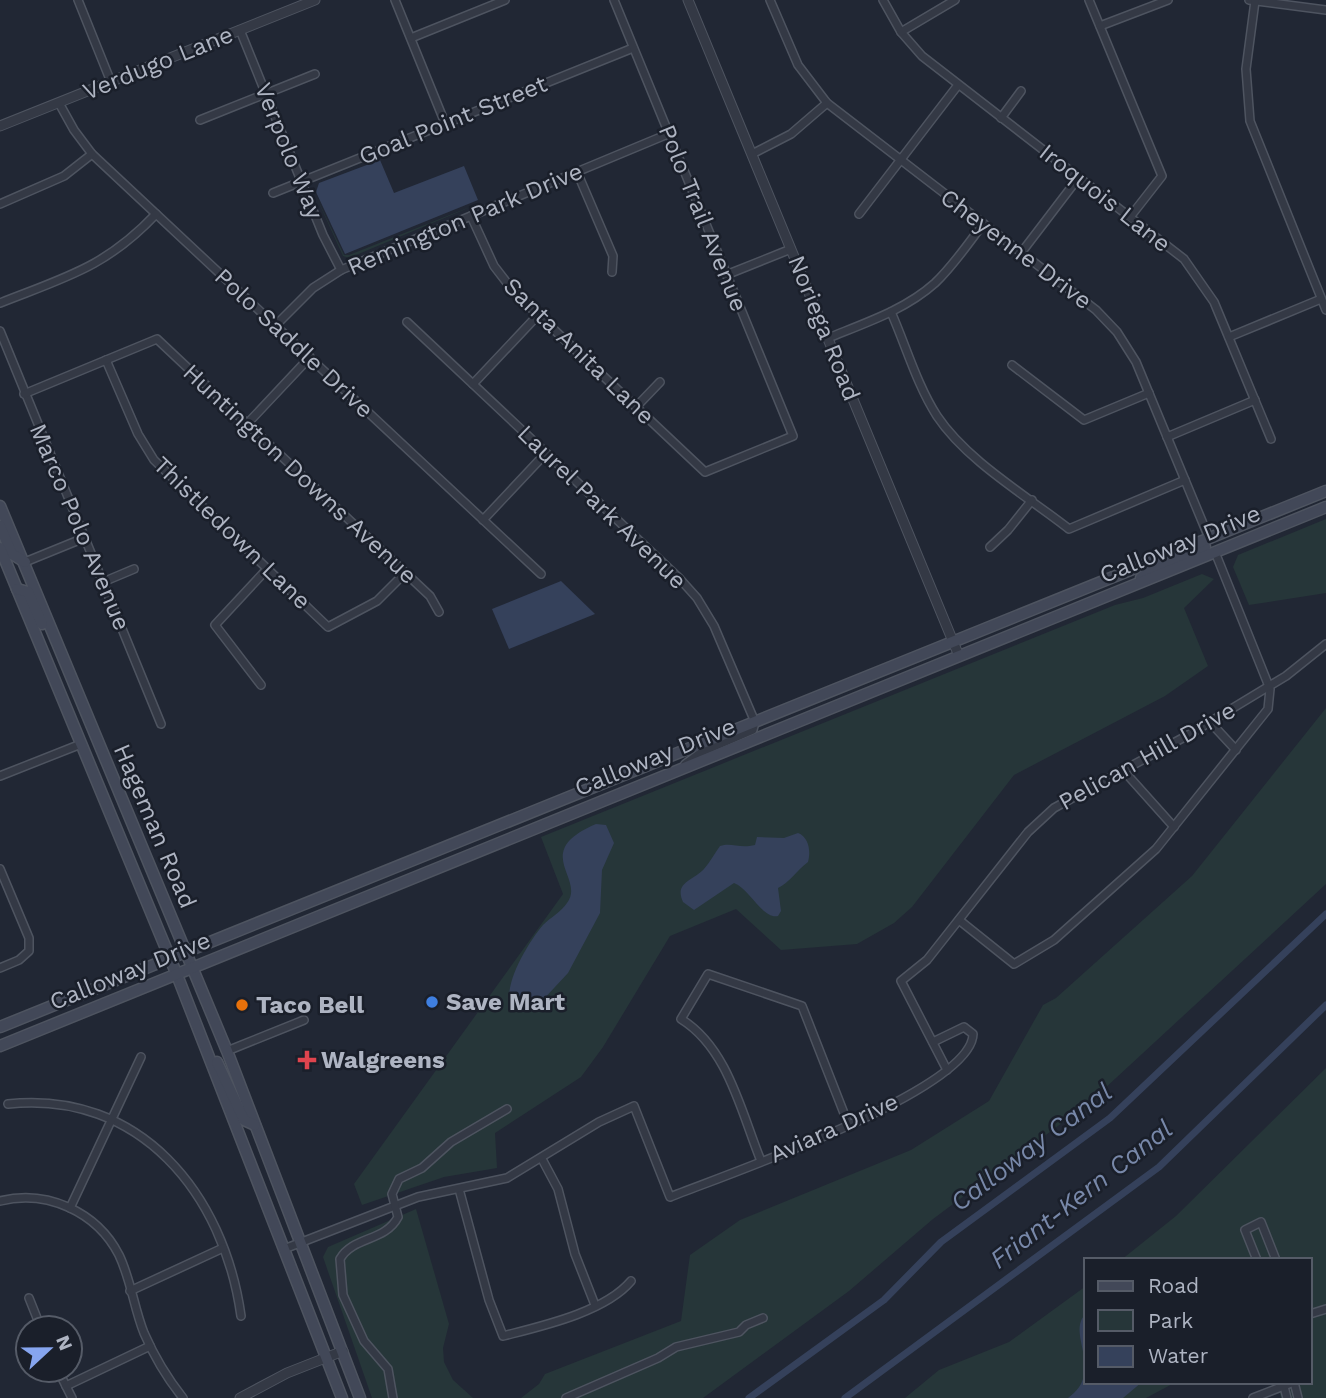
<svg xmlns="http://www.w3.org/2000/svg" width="1326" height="1398" font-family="'Work Sans',sans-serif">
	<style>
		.green { fill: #263639 }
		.water { fill: #35415b }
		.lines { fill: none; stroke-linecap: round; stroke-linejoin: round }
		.canal { stroke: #35415b; stroke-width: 7 }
		.minor-casing { stroke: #4e5460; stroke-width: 10 }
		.tertiary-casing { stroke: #4e5460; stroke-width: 11 }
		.secondary-casing { stroke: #4e5460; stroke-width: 13 }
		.minor { stroke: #343945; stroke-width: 7 }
		.tertiary { stroke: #343945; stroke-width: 9 }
		.secondary { stroke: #424858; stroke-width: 10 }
		.shop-dot { fill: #3f7fe0; stroke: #1a1f2a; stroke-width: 2.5 }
		.food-dot { fill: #e8710a; stroke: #1a1f2a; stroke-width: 2.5 }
		.health-dot { fill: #e0444e; stroke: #1a1f2a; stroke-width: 2.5 }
		.labels { text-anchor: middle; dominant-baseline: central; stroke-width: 5; stroke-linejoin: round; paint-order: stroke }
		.street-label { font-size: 24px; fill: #aeb4c2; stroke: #1a1f2a }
		.poi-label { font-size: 24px; font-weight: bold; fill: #aeb4c2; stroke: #1a1f2a; text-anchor: start }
		.water-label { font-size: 26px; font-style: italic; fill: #7888a9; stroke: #1a1f2a }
	</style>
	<rect width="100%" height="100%" fill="#212734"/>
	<g class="green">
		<path d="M314,192L344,255H349L480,203L349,258L343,256Z"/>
		<path d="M1326,519V593L1249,605L1233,567L1238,555Z"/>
		<path d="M1202,574L1214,579L1184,608L1208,666L1165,696L1014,775L912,907L894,923L857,944L781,950L736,909L670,936L603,1047L581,1077L495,1133L497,1168L444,1177L362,1205L354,1184L563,894L541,837L1115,605L1143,598Z"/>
		<path d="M1326,708V884L1090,1102L933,1219L849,1291L703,1398H521L539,1384L545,1374L681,1321L690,1255L740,1220L911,1150L989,1101L1043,1005L1056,998L1192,876Z"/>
		<path d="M1326,1068V1398H1281L1277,1382H1310V1260H1121L1176,1216Z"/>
		<path d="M416,1209L449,1324L443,1348L444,1362L453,1380L473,1398H372L323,1257L328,1247Z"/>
		<path d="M1086,1286V1382H1176L1146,1398H905L939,1370L1009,1342Z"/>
	</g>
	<g class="water">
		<path d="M380,160L394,193L464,166L478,200L345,254L316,192L319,183Z"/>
		<path d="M561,581L595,614L509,649L492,609Z"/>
		<path d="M596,824L606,825L614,843L602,870L600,913L568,973L541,1002L517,1011L511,1008C502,985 528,943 543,925C551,917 560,913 567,903C586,878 530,852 596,824Z"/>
		<path d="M798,833C809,837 811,852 808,862C797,870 789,883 778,888L781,911L778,916C762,919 750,889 734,883L694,910L683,902C674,882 693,881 704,869C710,862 715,853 720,846C732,842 739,849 755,845L757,837L784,838Z"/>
		<path d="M1086,1314V1382H1142L1123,1398H1068C1106,1372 1065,1332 1086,1314Z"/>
	</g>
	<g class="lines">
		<g class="canal">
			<path d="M749,1398L884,1300L941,1242L1110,1118L1326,914"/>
			<path d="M845,1398L1159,1167L1326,1005"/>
		</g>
		<defs>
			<g id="minor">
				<path d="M78,0L111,82"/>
				<path d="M395,0L445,123"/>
				<path d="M770,0L798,65L827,103L1096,310L1117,332L1136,362L1209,538"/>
				<path d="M883,0L901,32L922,56L1184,259L1214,302L1271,439"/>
				<path d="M1089,0L1162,176L1130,217"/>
				<path d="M1249,0L1326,10"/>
				<path d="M1255,1L1246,69L1250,121L1326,310"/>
				<path d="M1100,26L1168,0"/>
				<path d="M240,30L323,235L341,270"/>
				<path d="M901,32L955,0"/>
				<path d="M411,38L505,0"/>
				<path d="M59,103L74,130L92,154L541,574"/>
				<path d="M1001,118L1021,91"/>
				<path d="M200,120L315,74"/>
				<path d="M752,154L791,134L827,103"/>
				<path d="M577,172L613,256L612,272"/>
				<path d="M273,193L633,48"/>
				<path d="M0,204L64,176L92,154"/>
				<path d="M859,214L958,85"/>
				<path d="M471,216L494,266L514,292L705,472L793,436L614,0"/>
				<path d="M1021,253L1079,177"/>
				<path d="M726,275L791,249"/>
				<path d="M0,303C66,277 106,267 156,214"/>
				<path d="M891,312C906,346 917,385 937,416C967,461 1027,496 1069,529L1185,480"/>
				<path d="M407,322L680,579L697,598L714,626L755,722L753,730L700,753L685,764"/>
				<path d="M276,325L313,288L341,270L668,134"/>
				<path d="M0,331L161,724"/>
				<path d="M1229,337L1321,299"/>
				<path d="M828,338C865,323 905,310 935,283C953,266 968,244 983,224"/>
				<path d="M106,360L138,434L154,460L328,627L377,601L405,573"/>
				<path d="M1012,365L1084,420L1149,393"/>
				<path d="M473,384L538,315"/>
				<path d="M24,394L157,339L430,596L439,612"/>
				<path d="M636,407L660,382"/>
				<path d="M247,424L310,357"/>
				<path d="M1167,437L1255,400"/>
				<path d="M483,520L546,453"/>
				<path d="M990,547L1008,530L1032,500"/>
				<path d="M25,562L84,538"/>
				<path d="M103,582L134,569"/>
				<path d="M261,685L215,625L267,569"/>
				<path d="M1210,722L1236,750"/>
				<path d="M1123,770L1174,827"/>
				<path d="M0,776L81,744"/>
				<path d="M0,869L29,938V951L19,960L0,968"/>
				<path d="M959,920L1014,964L1054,940L1156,849L1268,709L1270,689L1215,552"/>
				<path d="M227,1051L304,1020"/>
				<path d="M947,1070L901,981L927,960L1028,832L1054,808L1190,734L1286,676L1326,644"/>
				<path d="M8,1104C140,1090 224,1194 241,1316"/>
				<path d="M542,1159L558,1189L575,1254L595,1305"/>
				<path d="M761,1161C741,1112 728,1048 681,1019L708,974L802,1006L849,1126"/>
				<path d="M459,1189L489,1300L503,1336C542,1326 605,1312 631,1281"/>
				<path d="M0,1201C47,1189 97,1212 119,1255C131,1280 134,1308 144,1333C154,1356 167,1378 183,1398"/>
				<path d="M70,1208L141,1057"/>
				<path d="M284,1249L418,1197L507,1178L599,1122L634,1106L670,1197C722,1176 972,1091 973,1034L964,1027L933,1042"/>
				<path d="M1257,1260L1245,1230L1261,1222L1276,1260"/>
				<path d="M130,1291L223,1248"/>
				<path d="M29,1298L41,1328"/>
				<path d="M1310,1314L1326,1309"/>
				<path d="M58,1370L72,1398"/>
				<path d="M1294,1382L1298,1398"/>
				<path d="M1283,1383L1287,1398"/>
				<path d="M66,1386L150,1346"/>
				<path d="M393,1398L388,1369L364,1341L343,1295L340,1259C353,1236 385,1242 398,1217L392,1194L399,1179L422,1168L451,1142L507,1109"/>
				<path d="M566,1398L658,1358L676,1347L739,1332L746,1325L763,1318"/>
				<path d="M1253,1398L1294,1382"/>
			</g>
			<g id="tertiary">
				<path d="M688,0L959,656"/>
				<path d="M0,126L315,0"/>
				<path d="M240,1398L287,1373L343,1351"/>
			</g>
			<g id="secondary">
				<path d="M0,506L227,1051L360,1398"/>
				<path d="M0,526L12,554L25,562"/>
				<path d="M0,548L177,975L342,1398"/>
				<path d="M1141,578L1153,569L1205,547"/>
				<path d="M17,589L28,592L42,624"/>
				<path d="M0,1027L1326,491"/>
				<path d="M0,1046L1326,507"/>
				<path d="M217,1062L244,1120L255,1125"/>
			</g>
		</defs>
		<use href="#minor" class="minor-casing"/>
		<use href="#tertiary" class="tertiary-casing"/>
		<use href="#secondary" class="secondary-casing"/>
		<use href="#minor" class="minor"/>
		<use href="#tertiary" class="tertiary"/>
		<use href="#secondary" class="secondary"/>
	</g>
	<circle class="shop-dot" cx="432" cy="1002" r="7"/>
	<circle class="food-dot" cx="242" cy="1005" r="7"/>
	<path class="health-dot" d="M303.5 1049.5h7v7h7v7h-7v7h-7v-7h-7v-7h7z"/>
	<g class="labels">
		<g class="street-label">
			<text transform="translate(158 63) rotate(-22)">Verdugo Lane</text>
			<text transform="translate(453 120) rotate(-22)">Goal Point Street</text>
			<text transform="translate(289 151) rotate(68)">Verpolo Way</text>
			<text transform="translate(1105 198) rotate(38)">Iroquois Lane</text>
			<text transform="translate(703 218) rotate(68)">Polo Trail Avenue</text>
			<text transform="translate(465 219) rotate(-23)">Remington Park Drive</text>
			<text transform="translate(1016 249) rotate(37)">Cheyenne Drive</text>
			<text transform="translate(824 328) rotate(68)">Noriega Road</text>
			<text transform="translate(294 343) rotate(43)">Polo Saddle Drive</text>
			<text transform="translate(579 351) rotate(44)">Santa Anita Lane</text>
			<text transform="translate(300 474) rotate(43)">Huntington Downs Avenue</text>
			<text transform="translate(602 507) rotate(44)">Laurel Park Avenue</text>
			<text transform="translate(80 527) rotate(67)">Marco Polo Avenue</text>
			<text transform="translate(232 533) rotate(44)">Thistledown Lane</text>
			<text transform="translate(1180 544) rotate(-22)">Calloway Drive</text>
			<text transform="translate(1147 756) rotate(-29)">Pelican Hill Drive</text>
			<text transform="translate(655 757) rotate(-22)">Calloway Drive</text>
			<text transform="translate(155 826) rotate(67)">Hageman Road</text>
			<text transform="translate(130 971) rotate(-22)">Calloway Drive</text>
			<text transform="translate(834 1128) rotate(-24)">Aviara Drive</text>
		</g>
		<g class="poi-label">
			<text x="446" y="1002">Save Mart</text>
			<text x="256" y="1005">Taco Bell</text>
			<text x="321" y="1060">Walgreens</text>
		</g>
		<g class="water-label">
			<text transform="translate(1031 1147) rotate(-37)">Calloway Canal</text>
			<text transform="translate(1081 1194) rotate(-38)">Friant-Kern Canal</text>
		</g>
	</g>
	<rect x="1084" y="1258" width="228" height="126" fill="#1a1f2a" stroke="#555b67" stroke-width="2"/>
	<rect x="1098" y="1281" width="35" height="10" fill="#424858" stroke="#555b67" stroke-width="2"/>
	<text x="1148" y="1293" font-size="21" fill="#aeb4c2">Road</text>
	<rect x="1098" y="1310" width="35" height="21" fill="#263639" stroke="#555b67" stroke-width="2"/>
	<text x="1148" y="1328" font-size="21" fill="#aeb4c2">Park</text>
	<rect x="1098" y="1346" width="35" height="21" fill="#35415b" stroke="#555b67" stroke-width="2"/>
	<text x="1148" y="1363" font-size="21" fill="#aeb4c2">Water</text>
	<g transform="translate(49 1349) rotate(68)"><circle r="33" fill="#1a1f2a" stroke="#555b67" stroke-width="2"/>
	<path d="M0-5L12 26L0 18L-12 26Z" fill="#86a5ef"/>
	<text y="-10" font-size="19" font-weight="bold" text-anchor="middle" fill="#aeb4c2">N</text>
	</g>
</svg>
